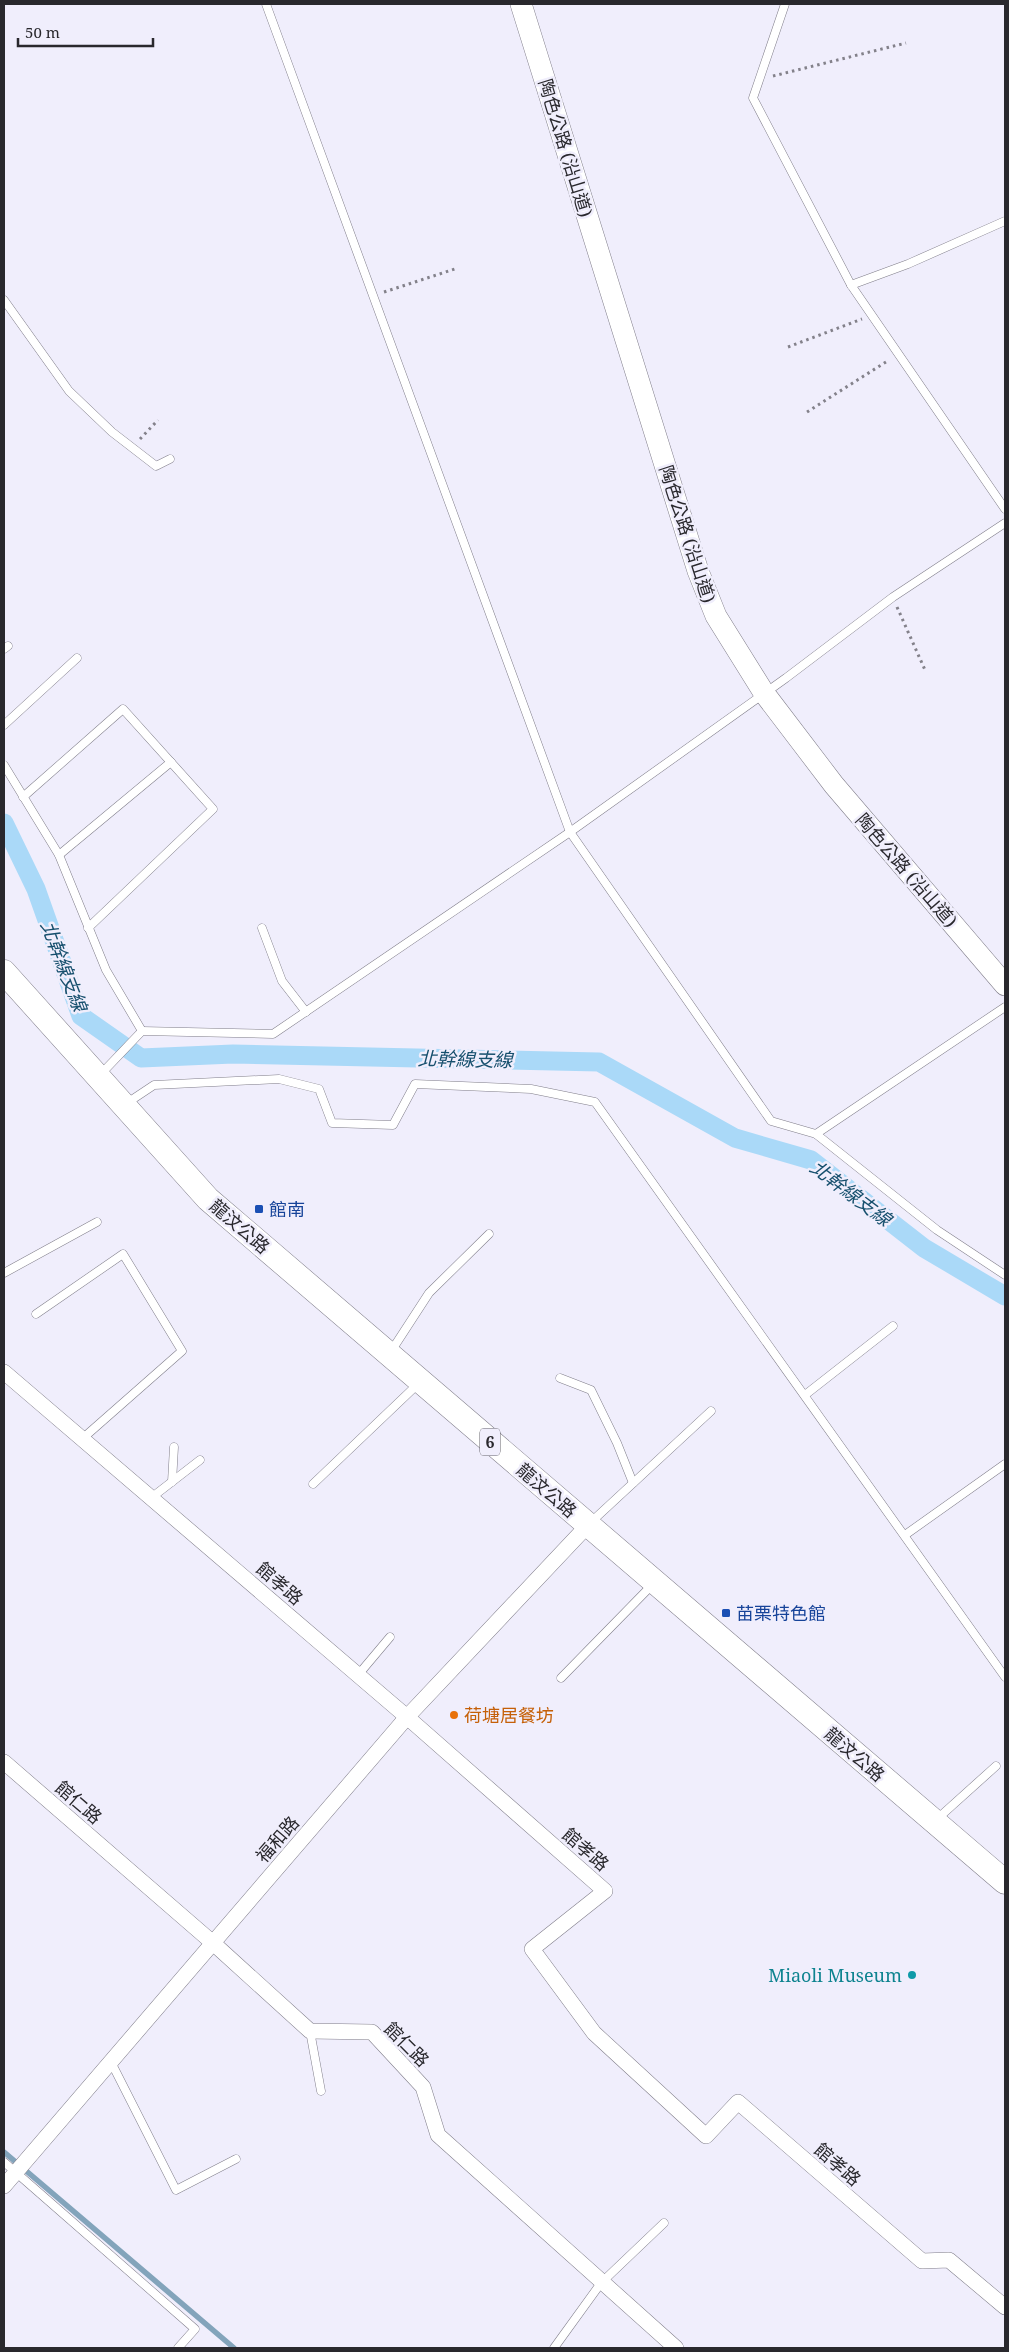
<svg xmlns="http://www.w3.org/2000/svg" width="1009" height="2352" font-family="'Noto Serif','Noto Sans TC',serif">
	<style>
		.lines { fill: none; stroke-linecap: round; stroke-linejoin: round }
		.stream { stroke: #83a4bb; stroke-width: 5.5 }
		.canal { stroke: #aad9f8; stroke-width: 19 }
		.lane-casing { stroke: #807e8a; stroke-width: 9 }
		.street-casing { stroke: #807e8a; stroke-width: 16 }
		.secondary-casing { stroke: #807e8a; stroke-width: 22 }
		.primary-casing { stroke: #807e8a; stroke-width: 25 }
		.path { stroke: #83818a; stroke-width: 3; stroke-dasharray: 2.5 4; stroke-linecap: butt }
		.lane { stroke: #fff; stroke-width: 8 }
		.street { stroke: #fff; stroke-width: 15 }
		.secondary { stroke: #fff; stroke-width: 21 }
		.primary { stroke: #fff; stroke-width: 24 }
		.transit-dot { fill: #1a4fb4; stroke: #f0eefc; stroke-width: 2 }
		.food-dot { fill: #e8710a; stroke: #f0eefc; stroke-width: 2 }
		.culture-dot { fill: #0f9aa8; stroke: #f0eefc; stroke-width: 2 }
		.labels { text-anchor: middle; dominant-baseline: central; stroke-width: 5; stroke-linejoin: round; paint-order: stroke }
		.shield { fill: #f0eefc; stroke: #65636b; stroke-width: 1 }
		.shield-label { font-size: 16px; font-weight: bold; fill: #29282d }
		.street-label { font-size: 18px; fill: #29282d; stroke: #f0eefc }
		.transit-label { font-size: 18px; fill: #164399; stroke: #f0eefc; text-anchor: start }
		.food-label { font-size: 18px; fill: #c56008; stroke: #f0eefc; text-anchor: start }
		.culture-label { font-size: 18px; fill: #0d838f; stroke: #f0eefc; text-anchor: end }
		.water-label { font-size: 19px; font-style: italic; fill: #17506e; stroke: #f0eefc }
	</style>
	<rect width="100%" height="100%" fill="#f0eefc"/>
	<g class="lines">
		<path class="stream" d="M4,2152L234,2348"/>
		<path class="canal" d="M4,823L36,889L81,1016L141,1058L233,1054L599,1062L735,1138L811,1160L924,1248L1005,1296"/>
		<defs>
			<g id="lane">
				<path d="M266,4L570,832L771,1121L816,1134L937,1230L1005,1275"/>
				<path d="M785,4L753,98L851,285L1005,509"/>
				<path d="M851,285L908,264L1005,221"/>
				<path d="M4,300L69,391L112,432L156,466L170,459"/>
				<path d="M4,649L8,646"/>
				<path d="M4,725L77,658"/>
				<path d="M4,765L59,855L106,970L142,1031"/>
				<path d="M23,797L123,709L213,809L88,928"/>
				<path d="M59,855L171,762"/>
				<path d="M262,928L282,981L306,1012"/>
				<path d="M100,1075L142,1031L273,1034L570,832L786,678L893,597L1005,523"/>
				<path d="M127,1103L154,1085L279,1079L319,1089L332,1123L393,1125L415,1084L531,1089L595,1102L1005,1677"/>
				<path d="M816,1134L1005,1007"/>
				<path d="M4,1273L97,1222"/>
				<path d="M36,1314L123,1254L182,1351L82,1439"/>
				<path d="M390,1353L429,1293L489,1234"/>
				<path d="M560,1378L591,1390L617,1443L633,1483"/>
				<path d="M805,1395L893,1326"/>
				<path d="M172,1482L174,1447"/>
				<path d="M313,1484L419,1383"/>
				<path d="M151,1498L200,1460"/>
				<path d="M590,1523L711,1411"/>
				<path d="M905,1535L1005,1464"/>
				<path d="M358,1675L390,1637"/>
				<path d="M561,1678L654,1583"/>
				<path d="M936,1820L996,1766"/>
				<path d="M310,2031L321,2091"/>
				<path d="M111,2062L176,2190L236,2159"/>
				<path d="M4,2162L195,2329L178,2348"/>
				<path d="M554,2348L601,2283L664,2223"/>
			</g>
			<g id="street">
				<path d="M4,1372L407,1717L605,1891L532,1949L594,2033L706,2136L738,2102L922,2261L949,2260L1005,2307"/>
				<path d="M4,1762L213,1943L310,2031L372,2032L423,2087L438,2135L676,2348"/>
				<path d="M4,2186L407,1717L588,1525"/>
			</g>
			<path id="secondary" d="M521,4L698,571L716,616L764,693L834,785L1005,985"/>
			<path id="primary" d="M4,972L208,1199L1005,1882"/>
		</defs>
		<use href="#lane" class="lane-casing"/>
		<use href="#street" class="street-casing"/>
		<use href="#secondary" class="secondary-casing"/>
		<use href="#primary" class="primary-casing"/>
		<g class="path">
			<path d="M773,76L906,43"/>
			<path d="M384,292L458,268"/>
			<path d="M788,347L862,319"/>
			<path d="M807,412L889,360"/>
			<path d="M140,439L158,420"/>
			<path d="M897,607L925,670"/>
		</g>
		<use href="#lane" class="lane"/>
		<use href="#street" class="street"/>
		<use href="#secondary" class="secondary"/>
		<use href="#primary" class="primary"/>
	</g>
	<g class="transit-dot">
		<rect x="254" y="1204" width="10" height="10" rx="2.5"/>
		<rect x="721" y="1608" width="10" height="10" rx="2.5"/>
	</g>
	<circle class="food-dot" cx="454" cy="1715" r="5"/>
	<circle class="culture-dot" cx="912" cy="1975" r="5"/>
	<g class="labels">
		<rect class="shield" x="480" y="1428.5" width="20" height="27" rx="4"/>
		<g class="shield-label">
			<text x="490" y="1442">6</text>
		</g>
		<g class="street-label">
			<text transform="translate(566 148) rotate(73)">陶色公路 (沿山道)</text>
			<text transform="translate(688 534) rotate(72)">陶色公路 (沿山道)</text>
			<text transform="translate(907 870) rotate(49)">陶色公路 (沿山道)</text>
			<text transform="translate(240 1226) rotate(41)">龍汶公路</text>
			<text transform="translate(547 1490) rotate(41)">龍汶公路</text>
			<text transform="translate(280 1583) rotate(41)">館孝路</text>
			<text transform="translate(855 1754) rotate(41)">龍汶公路</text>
			<text transform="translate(79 1802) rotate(41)">館仁路</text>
			<text transform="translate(277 1839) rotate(-49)">福和路</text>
			<text transform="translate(586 1849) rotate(41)">館孝路</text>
			<text transform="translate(407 2044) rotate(45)">館仁路</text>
			<text transform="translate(838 2164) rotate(41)">館孝路</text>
		</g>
		<g class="transit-label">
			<text x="269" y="1209">館南</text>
			<text x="736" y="1613">苗栗特色館</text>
		</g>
		<g class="food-label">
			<text x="464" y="1715">荷塘居餐坊</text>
		</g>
		<g class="culture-label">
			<text x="902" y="1975">Miaoli Museum</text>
		</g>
		<g class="water-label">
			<text transform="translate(64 966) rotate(69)">北幹線支線</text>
			<text transform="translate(465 1059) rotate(1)">北幹線支線</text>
			<text transform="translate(851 1193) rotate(37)">北幹線支線</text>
		</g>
	</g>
	<rect width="1009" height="2352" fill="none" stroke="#29282d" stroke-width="10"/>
	<path d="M18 38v8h135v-8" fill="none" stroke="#29282d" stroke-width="2.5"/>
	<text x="25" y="38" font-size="15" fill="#29282d" stroke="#f0eefc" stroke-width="4" paint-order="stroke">50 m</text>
</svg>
